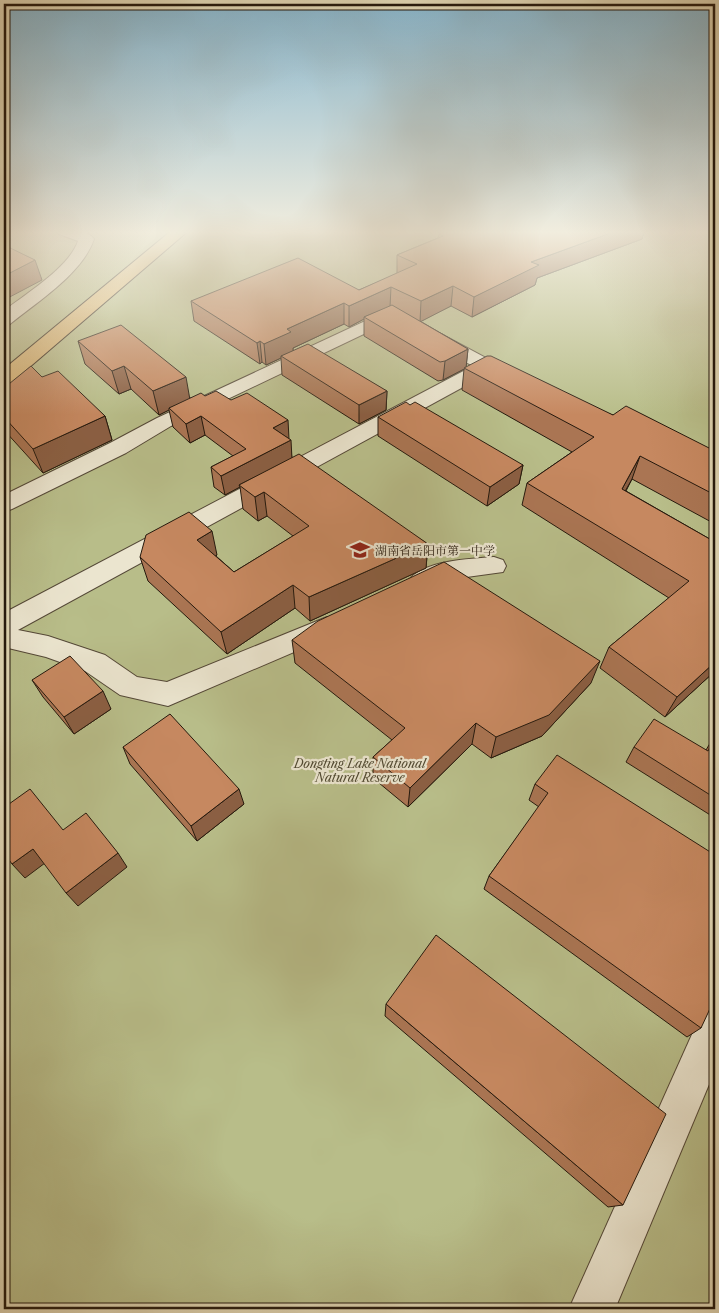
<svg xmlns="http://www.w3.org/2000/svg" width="719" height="1313" font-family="'Libre Caslon Text','Noto Serif SC',serif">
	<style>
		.green { fill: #b8bd89; stroke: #6e6b4b }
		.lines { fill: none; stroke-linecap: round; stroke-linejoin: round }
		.minor-casing { stroke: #544837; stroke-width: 2 }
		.primary-casing { stroke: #25190d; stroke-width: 2 }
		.minor { fill: #ebe5cf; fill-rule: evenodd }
		.primary { fill: #e0bc7a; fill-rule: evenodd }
		.wall { fill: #aa7553; stroke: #25190d }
		.shaded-wall { fill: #8b5f43; stroke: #25190d }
		.building { fill: #c68860; stroke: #25190d }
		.labels { text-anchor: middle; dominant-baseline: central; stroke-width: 4.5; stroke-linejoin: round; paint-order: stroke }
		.poi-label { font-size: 12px; fill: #25190d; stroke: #ebe5cf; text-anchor: start }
		.park-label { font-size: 12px; font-style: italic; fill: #514a32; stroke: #ebe5cf }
	</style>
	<rect width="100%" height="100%" fill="#e0d7b5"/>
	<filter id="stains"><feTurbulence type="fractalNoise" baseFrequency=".004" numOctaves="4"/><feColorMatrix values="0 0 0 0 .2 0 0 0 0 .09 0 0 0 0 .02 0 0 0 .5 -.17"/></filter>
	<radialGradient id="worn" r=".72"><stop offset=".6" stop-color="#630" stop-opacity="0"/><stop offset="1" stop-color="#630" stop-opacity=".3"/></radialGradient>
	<rect class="green" x="4" y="231" width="711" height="1078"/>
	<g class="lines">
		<defs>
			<g id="minor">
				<path d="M56,231C68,231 86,228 94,239C83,273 37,302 10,324L4,325V311C25,294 69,268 78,241L59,234Z"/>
				<path d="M391,309L403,313L406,317L403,321L397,322L391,321L171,426L126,453L12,509L4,512V495L110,443L157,418Z"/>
				<path d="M435,332L441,334L516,374L519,378L516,382L509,384L502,382L487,374L18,630L48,636L105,655L137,677L167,682L327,617L336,620L340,627L336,634L168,706L120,695L85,671L46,657L4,647V613L473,366L429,342L426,338L429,334Z"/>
				<path d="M494,557L503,560L506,566L503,572L452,579L420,592L411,590L407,583C420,560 470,559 494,557Z"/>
				<path d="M715,1006V1070L615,1309H569L702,1012Z"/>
			</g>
			<path id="primary" d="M171,231H188L11,383L4,385V369Z"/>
		</defs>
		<use href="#minor" class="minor-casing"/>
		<use href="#primary" class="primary-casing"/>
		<use href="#minor" class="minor"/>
		<use href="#primary" class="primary"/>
	</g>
	<g class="wall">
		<path d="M443,231H644L642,239L537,278L535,285L472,317L451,306L420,321L468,349L466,367L613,415L715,451V524L632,479L626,491L715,542V671L665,717L600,668L609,647L669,598L522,505L527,483L572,452L462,390L464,369L443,380L438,381L364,336V319L349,327L344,324L293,348V351L387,391L386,410L359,424L282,375L281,358L266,365L262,362L260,364L194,321L191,301L359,290L397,274V255L438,238L439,234Z"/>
		<path d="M78,341L190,398L205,396L289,439L292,458L428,544L426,568L310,621L295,608L227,654L148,581L140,557L217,555L216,556L234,572L293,536L267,516L258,521L243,509L240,487L225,495L214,487L211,467L233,456L205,435L190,443L173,427L169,410L159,415L131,389L119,394L85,364Z"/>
		<path d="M42,377L105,416L112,440L43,473L4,430V388Z"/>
		<path d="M378,417L523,465L519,484L487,506L378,436Z"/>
		<path d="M292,640L591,683L542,736L491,758L472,744L408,807L373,778V757L392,740L295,663Z"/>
		<path d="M32,680L111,709L74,734L43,697Z"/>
		<path d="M715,735V818L626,762L634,747L706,750Z"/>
		<path d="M123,747L244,804L197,841L130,764Z"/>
		<path d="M535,784L715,855L701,1028L687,1037L484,889L489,876L539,807L529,800Z"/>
		<path d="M386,1004L623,1205L608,1207L385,1016Z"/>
	</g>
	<g class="shaded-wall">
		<path d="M616,231H644L642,239L537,278L535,285L472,317L474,297L531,262Z"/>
		<path d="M35,260L42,280L4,300V276Z"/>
		<path d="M453,286L451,306L420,322L421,301Z"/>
		<path d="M391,287L390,307L364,317V319L349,327V306Z"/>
		<path d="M344,303V324L293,348V353L281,356V358L266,365L264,344L287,329Z"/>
		<path d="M260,341L262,362L260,364L257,343Z"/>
		<path d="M468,349L466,368L443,380L445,361Z"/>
		<path d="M124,366L131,389L119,394L112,371Z"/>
		<path d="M186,377L190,400L169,408V410L159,415L153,391Z"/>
		<path d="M387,391L386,410L359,424V405Z"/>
		<path d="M105,416L112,440L43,473L33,449Z"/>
		<path d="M201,416L205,435L190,443L186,424Z"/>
		<path d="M288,420L289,439L273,428Z"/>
		<path d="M291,440L292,459L239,485L240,487L225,495L221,476Z"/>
		<path d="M640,456L632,479L614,511L622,489Z"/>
		<path d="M523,465L519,484L487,506L490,487Z"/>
		<path d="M264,492L267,516L258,521L255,497Z"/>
		<path d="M212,531L217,555L202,564L197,540Z"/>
		<path d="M428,544L426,568L310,621L309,597Z"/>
		<path d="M293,585L295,608L227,654L221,632Z"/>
		<path d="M600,661L591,683L542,736L491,758L496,737Z"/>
		<path d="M715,662V671L665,717L677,697Z"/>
		<path d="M103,691L111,709L74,734L64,717Z"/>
		<path d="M476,723L472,744L408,807L410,788Z"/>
		<path d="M239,789L244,804L197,841L191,826Z"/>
		<path d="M33,849L45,863L25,878L12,864Z"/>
		<path d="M118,853L127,867L78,906L66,893Z"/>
	</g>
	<g class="building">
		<path d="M443,231H616L531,262L539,265L474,297L453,286L421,301L391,287L349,306L344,303L287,329L291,332L264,344L260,341L257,343L191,301L298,258L359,290L417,264L397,255L443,236L439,234Z"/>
		<path d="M4,245L35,260L4,276Z"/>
		<path d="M392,305L468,349L445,361L440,362L364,317Z"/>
		<path d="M121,325L186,377L153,391L124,366L112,371L78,341Z"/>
		<path d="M308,344L387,391L359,405L281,356Z"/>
		<path d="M487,356H491L613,415L626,406L715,451V495L640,456L622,489L715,542V662L677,697L609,647L689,581L527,483L594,437L464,368Z"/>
		<path d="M31,366L42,377L58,371L105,416L33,449L4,417V388Z"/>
		<path d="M216,391L231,400L247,393L288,420L273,428L291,440L221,476L211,467L246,449L201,416L186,424L169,408L201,393L205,396Z"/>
		<path d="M406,402L410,405L415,402L523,465L490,487L378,417Z"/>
		<path d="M299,454L428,544L309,597L293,585L221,632L140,557L146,535L189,512L212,531L197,540L234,572L309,526L264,492L255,497L239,485Z"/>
		<path d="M444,562L600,661L549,715L496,737L476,723L410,788L373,757L405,728L292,640L318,621Z"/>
		<path d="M70,656L103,691L64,717L32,680Z"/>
		<path d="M170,714L239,789L191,826L123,747Z"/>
		<path d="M654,719L708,751L715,738V798L634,747Z"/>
		<path d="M557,755L715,855V998L701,1028L489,876L548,793L535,784Z"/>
		<path d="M30,789L63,830L86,813L118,853L66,893L33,849L12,864L4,853V797L9,804Z"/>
		<path d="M436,935L666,1114L623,1205L386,1004Z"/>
	</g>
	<linearGradient id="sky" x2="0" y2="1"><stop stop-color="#87b6ce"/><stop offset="0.56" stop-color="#f1edde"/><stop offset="1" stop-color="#f1edde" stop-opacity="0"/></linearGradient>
	<rect width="719" height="415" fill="url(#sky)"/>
	<defs>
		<symbol id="school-bare" viewBox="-9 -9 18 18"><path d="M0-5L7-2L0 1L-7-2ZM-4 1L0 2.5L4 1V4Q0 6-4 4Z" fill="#8f2418" stroke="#ebe5cf" stroke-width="2.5" paint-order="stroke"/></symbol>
	</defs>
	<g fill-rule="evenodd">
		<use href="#school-bare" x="346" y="536" width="28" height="28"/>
	</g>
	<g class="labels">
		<g class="poi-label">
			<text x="375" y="550">湖南省岳阳市第一中学</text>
		</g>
		<g class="park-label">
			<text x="360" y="763">Dongting Lake National<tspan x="360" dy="14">Natural Reserve</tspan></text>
		</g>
	</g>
	<rect width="719" height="1313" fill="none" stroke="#e0d7b5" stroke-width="20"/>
	<rect x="5" y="5" width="709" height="1303" fill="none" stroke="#25190d" stroke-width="2.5"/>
	<rect x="10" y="10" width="699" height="1293" fill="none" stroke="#25190d"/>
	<rect width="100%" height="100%" filter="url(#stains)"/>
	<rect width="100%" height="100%" fill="url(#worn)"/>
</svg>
